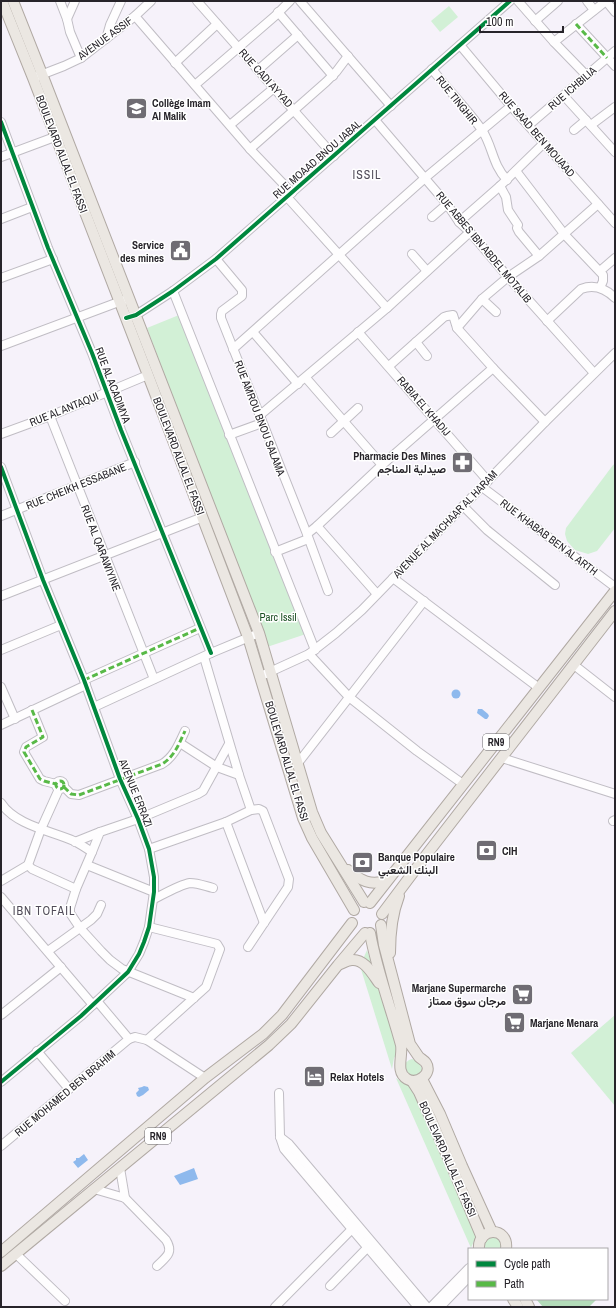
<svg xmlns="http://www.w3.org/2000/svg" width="616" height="1308" font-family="'Archivo Narrow',Vazirmatn,sans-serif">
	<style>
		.green { fill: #d2f0d6 }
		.forest { fill: #b3dbb9 }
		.water { fill: #8eb9ed }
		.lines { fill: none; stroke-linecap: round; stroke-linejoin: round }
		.minor-casing { stroke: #c0bdc4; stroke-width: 10 }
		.major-casing { stroke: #b0a9a3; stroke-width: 12 }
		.minor { stroke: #fefdfe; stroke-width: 8 }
		.major { stroke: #ebe7e2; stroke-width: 10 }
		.quiet { stroke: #58b947; stroke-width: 3; stroke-dasharray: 6 3; stroke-linecap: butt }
		.cycleway-casing { stroke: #fff; stroke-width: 6 }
		.cycleway { stroke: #00873e; stroke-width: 4 }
		.labels { text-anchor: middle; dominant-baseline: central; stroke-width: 3; stroke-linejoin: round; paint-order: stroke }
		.shield { fill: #fff; stroke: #68666a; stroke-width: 1 }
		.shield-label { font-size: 10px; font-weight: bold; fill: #27242a }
		.street-label { font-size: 11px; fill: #27242a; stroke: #fff }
		.poi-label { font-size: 11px; font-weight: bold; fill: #27242a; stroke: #fff; text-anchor: start }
		.park-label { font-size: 11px; fill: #1a4f22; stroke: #fff }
		.neighbourhood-label { font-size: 12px; letter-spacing: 1px; fill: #514c59; stroke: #fff }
	</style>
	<rect width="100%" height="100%" fill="#f6f2fa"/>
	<g class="green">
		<path d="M449,6L458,17L440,32L431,21Z"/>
		<path d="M179,315L306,634L267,647L147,328Z"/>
		<path d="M615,464V528L597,551L588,554L575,550L567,541L565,534L566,528L613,465Z"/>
		<path d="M367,950L399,1051L394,1058L392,1069L360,966Z"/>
		<path d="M615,1015V1106L571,1053Z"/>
		<path d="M412,1059L419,1062L422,1069L419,1076L408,1077L403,1065L409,1060Z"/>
		<path d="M396,1078L402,1082L412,1085L477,1234L471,1248Z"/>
		<path d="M493,1237C501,1238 501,1242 502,1249H484L485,1242L490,1238Z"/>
	</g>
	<path class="forest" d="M536,1299H597L589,1307H543Z"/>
	<g class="water">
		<circle cx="456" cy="694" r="4.5"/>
		<path d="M478,709H482L488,714L489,716L487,719H485L477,713Z"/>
		<path d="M144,1086L148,1087L149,1090L143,1095L139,1097L137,1096L136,1093L139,1090L138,1088L142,1087Z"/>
		<path d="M84,1154L88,1160L78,1168L73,1162L76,1160V1158H79Z"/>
		<path d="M194,1168L198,1179L180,1185L174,1176Z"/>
	</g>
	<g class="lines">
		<defs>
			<g id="minor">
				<path d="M60,1L67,19L70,32L81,58"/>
				<path d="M197,1L334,156"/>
				<path d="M300,1L391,106"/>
				<path d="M518,1L554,42L587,76"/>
				<path d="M587,1L594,10"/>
				<path d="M606,1L615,12"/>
				<path d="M278,12L333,76"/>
				<path d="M135,16L250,149L292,193"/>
				<path d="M67,19L75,1"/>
				<path d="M535,21L558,1"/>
				<path d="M576,24L615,66"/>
				<path d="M106,39L110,25L121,1"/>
				<path d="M554,42L606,1"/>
				<path d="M460,45L511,106L615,223"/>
				<path d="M175,63L217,24"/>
				<path d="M432,69C448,90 467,109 482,130C493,147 492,164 507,180"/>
				<path d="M258,70L298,35"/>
				<path d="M38,76L64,66L81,58L135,16L151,1"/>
				<path d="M195,85L275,16L290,1"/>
				<path d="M564,96L615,152"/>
				<path d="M375,120L447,204L459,222L470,232L508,277L594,373"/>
				<path d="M1,122L48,248L92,353L121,430L211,653"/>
				<path d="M230,125L274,88"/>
				<path d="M529,125L615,51"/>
				<path d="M591,125L615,107"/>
				<path d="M574,130L586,120"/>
				<path d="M250,149L326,82L336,72L348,56"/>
				<path d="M1,157L60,135"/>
				<path d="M516,171L565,235L603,275V281L600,288"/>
				<path d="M500,186L506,197L508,210L518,225L517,228L519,232L539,256"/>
				<path d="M287,197L387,308"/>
				<path d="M432,217L447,204"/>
				<path d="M1,219L32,207"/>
				<path d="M459,222L500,186L544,143"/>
				<path d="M412,254L427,271"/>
				<path d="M216,259L242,290V296L222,311L221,314V318L307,534L328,591"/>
				<path d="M600,271L615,258"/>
				<path d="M1,278L53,259"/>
				<path d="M173,291L315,650"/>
				<path d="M482,299L496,312"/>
				<path d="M130,317L136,315L173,291L216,259L510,1"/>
				<path d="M547,321L581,289C594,284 605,288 615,298"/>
				<path d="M457,328L482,299L508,277L539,256L598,204"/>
				<path d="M253,332L298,384"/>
				<path d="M358,332L488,481"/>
				<path d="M416,342L427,356"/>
				<path d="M1,346L124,300"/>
				<path d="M233,349L425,178L511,106"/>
				<path d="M389,366L444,317L447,316L453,315L457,328L493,368L545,422"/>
				<path d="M306,378L382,465"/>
				<path d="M50,416L154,679"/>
				<path d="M259,416L387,308L470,232"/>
				<path d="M331,433L358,408"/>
				<path d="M1,434L50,416L148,375"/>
				<path d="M229,435L262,423"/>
				<path d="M1,467L43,580L84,680L120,779L138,819L149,849L154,877V892L149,927L144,942L139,954L128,972L81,1016L1,1082"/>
				<path d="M482,487L615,587"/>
				<path d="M463,506L487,530L555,585"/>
				<path d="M1,516L135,462"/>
				<path d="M317,526L377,594"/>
				<path d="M307,534L317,526L382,465L493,368"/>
				<path d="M275,552L308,539"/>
				<path d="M393,578L539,688"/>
				<path d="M1,596L203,517"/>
				<path d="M1,650L61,625"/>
				<path d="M309,654L349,697L417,751L463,784"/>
				<path d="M204,657L239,775L251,810"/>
				<path d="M574,665L615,697"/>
				<path d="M261,676L309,654L336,633L362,610L545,422L615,353"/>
				<path d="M84,680L200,628"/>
				<path d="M1,687L15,719"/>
				<path d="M94,707L211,653L259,633"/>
				<path d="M32,710L43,737L26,747L24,752L40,779L44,781L56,784"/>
				<path d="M1,725L86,685"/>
				<path d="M180,743L217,767L239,775"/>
				<path d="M502,758L615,794"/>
				<path d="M298,763L424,601"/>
				<circle cx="60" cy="785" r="4"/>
				<path d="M64,787L71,794L79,795L162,764C174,757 179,744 185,731"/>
				<path d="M59,789L41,829L28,865L32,869L76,889"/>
				<path d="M1,803C15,825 51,831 74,841C80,844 86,848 92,852"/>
				<path d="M613,821L615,820"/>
				<path d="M226,822L264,923"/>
				<path d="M75,842L100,832"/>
				<path d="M149,849L226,822L251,810L259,809L263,811L289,879L288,887L248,947"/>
				<path d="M87,865L154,892"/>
				<path d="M1,881L28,865"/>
				<path d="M1,897L93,1005"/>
				<path d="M154,899C164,894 179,885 190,883C198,883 205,886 213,888"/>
				<path d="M48,951L91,920L97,914L101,905"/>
				<path d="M194,998L122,969L110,960L101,951L80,928L70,913V908L76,889L92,852L100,832L138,819L198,794L203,791L229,744"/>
				<path d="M97,1001L129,1039L135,1037L147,1040L205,1078"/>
				<path d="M1,1015L61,967"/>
				<path d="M147,1040L206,987L220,949L217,944L149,927"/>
				<path d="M37,1051L69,1089"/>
				<path d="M279,1093L280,1137L284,1149L418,1307"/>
				<path d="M280,1137L289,1144L427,1307"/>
				<path d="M1,1146L129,1039"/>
				<path d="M120,1168L125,1198"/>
				<path d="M94,1189L125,1198L166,1240C174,1253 166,1257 157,1266"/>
				<path d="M16,1254L65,1301"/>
				<path d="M330,1286L368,1247"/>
				<path d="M275,1307L356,1225"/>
				<path d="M431,1307L469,1268"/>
				<path d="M440,1307L469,1277"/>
			</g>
			<g id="major">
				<path d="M2,1L33,78L148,375L248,637L303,818L312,838L354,910"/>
				<path d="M13,1L42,74L259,633L312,812L321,833L364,902"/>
				<path d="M348,870C360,880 371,887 387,880"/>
				<path d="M370,903L615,591"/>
				<path d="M382,914L427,854L615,611"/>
				<path d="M370,933C377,972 391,1008 401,1045C403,1056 395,1072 407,1079C417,1085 433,1074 426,1063C424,1060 421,1059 419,1057C416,1053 413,1048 410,1044L384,945L381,925"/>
				<path d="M390,953C390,934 392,914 399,896"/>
				<path d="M340,964C343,963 348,960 352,960C365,959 373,975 379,983"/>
				<path d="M422,1079L440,1114L462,1166L492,1232"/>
				<path d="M412,1081L419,1092L453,1169L482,1238"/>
				<path d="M479,1249C477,1227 509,1226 506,1249"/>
				<path d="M1,1252L205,1078L263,1034L282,1015L352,923"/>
				<path d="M1,1266L269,1045L291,1024L338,965L365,933"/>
				<path d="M513,1299L518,1307"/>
				<path d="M525,1299L529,1307"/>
			</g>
		</defs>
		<use href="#minor" class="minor-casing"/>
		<use href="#major" class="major-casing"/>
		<use href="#minor" class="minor"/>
		<use href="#major" class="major"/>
		<g class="quiet">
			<path d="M576,24L607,58"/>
			<path d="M84,680L200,628"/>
			<path d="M32,710L43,737L26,747L24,752L40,779L44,781L56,784"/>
			<circle cx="60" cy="785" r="4"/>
			<path d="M64,787L71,794L79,795L162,764C174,757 179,744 185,731"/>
		</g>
		<defs>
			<g id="cycleway">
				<path d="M1,122L48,248L92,353L121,430L211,653"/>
				<path d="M126,318L136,315L173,291L216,259L510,1"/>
				<path d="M1,467L43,580L84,680L120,779L138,819L149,849L154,877V892L149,927L144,942L139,954L128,972L81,1016L1,1082"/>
			</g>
		</defs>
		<use href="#cycleway" class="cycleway-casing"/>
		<use href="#cycleway" class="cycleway"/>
	</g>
	<defs>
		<symbol id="school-square" viewBox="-11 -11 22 22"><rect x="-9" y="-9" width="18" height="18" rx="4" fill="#6f6c73" stroke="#fff"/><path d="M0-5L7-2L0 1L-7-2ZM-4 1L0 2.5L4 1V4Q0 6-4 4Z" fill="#fff"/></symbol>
		<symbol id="civic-square" viewBox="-11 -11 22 22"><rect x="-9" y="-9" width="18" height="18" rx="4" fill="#6f6c73" stroke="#fff"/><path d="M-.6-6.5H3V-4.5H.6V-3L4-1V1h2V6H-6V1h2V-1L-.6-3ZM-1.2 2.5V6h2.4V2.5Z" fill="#fff"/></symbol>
		<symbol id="pharmacy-square" viewBox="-11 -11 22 22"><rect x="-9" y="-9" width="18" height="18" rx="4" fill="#6f6c73" stroke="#fff"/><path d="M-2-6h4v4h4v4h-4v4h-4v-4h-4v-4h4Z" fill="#fff"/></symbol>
		<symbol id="bank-square" viewBox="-11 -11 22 22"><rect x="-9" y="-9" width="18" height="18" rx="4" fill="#6f6c73" stroke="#fff"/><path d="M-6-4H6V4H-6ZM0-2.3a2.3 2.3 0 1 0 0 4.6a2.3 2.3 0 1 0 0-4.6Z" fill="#fff"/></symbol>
		<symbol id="supermarket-square" viewBox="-11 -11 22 22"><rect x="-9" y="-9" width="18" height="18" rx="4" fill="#6f6c73" stroke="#fff"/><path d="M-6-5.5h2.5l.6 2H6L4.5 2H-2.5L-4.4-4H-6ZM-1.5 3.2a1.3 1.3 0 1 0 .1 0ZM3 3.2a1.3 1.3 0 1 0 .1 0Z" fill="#fff"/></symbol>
		<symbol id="hotel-square" viewBox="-11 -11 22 22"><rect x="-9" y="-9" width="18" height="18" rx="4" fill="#6f6c73" stroke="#fff"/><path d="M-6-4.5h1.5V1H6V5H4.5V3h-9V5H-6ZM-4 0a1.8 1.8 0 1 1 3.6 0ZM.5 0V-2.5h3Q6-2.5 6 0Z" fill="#fff"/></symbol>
	</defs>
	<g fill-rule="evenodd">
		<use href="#school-square" x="124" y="96" width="25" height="25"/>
		<use href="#civic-square" x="168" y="238" width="25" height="25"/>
		<use href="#pharmacy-square" x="450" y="450" width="25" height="25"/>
		<use href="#bank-square" x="474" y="838" width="25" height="25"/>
		<use href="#bank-square" x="350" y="850" width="25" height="25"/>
		<use href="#supermarket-square" x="510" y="982" width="25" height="25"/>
		<use href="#supermarket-square" x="502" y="1010" width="25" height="25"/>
		<use href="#hotel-square" x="302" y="1064" width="25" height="25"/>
	</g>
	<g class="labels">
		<g class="shield">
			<rect x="483" y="734" width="26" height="16" rx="3"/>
			<rect x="145" y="1128" width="26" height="16" rx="3"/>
		</g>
		<g class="shield-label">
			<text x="496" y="742">RN9</text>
			<text x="158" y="1136">RN9</text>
		</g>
		<g class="street-label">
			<text transform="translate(105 38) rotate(-36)">AVENUE ASSIF</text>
			<text transform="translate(266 78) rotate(48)">RUE CADI AYYAD</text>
			<text transform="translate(572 88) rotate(-41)">RUE ICHBILIA</text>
			<text transform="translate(457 100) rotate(51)">RUE TINGHIR</text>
			<text transform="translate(537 134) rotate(49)">RUE SAAD BEN MOUAAD</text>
			<text transform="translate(62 154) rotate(69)">BOULEVARD ALLAL EL FASSI</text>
			<text transform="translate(317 159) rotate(-41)">RUE MOAAD BNOU JABAL</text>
			<text transform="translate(484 247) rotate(50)">RUE ABBES IBN ABDEL MOTALIB</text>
			<text transform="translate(113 385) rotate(69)">RUE AL ACADIMYA</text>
			<text transform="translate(424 406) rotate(49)">RABIA EL KHADIJ</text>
			<text transform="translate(64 409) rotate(-22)">RUE AL ANTAQUI</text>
			<text transform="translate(260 418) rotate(69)">RUE AMROU BNOU SALAMA</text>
			<text transform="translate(179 456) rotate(69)">BOULEVARD ALLAL EL FASSI</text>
			<text transform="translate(76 486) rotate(-22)">RUE CHEIKH ESSABANE</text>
			<text transform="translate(445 524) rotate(-46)">AVENUE AL MACHAAR AL HARAM</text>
			<text transform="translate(549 537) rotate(37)">RUE KHABAB BEN AL ARTH</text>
			<text transform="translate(101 548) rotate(69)">RUE AL QARAWIYINE</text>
			<text transform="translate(287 761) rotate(73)">BOULEVARD ALLAL EL FASSI</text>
			<text transform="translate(136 793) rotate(68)">AVENUE ERRAZI</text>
			<text transform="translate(65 1093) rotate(-40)">RUE MOHAMED BEN BRAHIM</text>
			<text transform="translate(448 1159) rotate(66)">BOULEVARD ALLAL EL FASSI</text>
		</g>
		<g class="poi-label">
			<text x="152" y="103">Collège Imam<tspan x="152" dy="13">Al Malik</tspan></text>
			<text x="164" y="245" text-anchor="end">Service<tspan x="164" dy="13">des mines</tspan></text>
			<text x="446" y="456" text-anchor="end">Pharmacie Des Mines<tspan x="446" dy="13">صيدلية المناجم</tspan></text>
			<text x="502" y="851">CIH</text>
			<text x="378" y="857">Banque Populaire<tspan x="378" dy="13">البنك الشعبي</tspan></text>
			<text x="506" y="988" text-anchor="end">Marjane Supermarche<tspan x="506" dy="13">مرجان سوق ممتاز</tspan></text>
			<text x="530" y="1023">Marjane Menara</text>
			<text x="330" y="1077">Relax Hotels</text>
		</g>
		<g class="park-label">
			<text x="278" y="617">Parc Issil</text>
		</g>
		<g class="neighbourhood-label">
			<text x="367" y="175">ISSIL</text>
			<text x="44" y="911">IBN TOFAIL</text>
		</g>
	</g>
	<rect width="616" height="1308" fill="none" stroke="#27242a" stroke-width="4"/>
	<rect x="468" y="1248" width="140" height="52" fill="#ffffff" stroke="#a9a7aa"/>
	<rect x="476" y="1261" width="20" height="6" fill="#00873e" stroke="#a9a7aa"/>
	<text x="504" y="1268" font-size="12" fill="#27242a">Cycle path</text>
	<rect x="476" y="1281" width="20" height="6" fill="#58b947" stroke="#a9a7aa"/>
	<text x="504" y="1288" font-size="12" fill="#27242a">Path</text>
	<path d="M480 26v6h83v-6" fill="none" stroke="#27242a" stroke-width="2"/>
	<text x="486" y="26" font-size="12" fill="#27242a" stroke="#ffffff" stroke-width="3" paint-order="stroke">100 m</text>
</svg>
